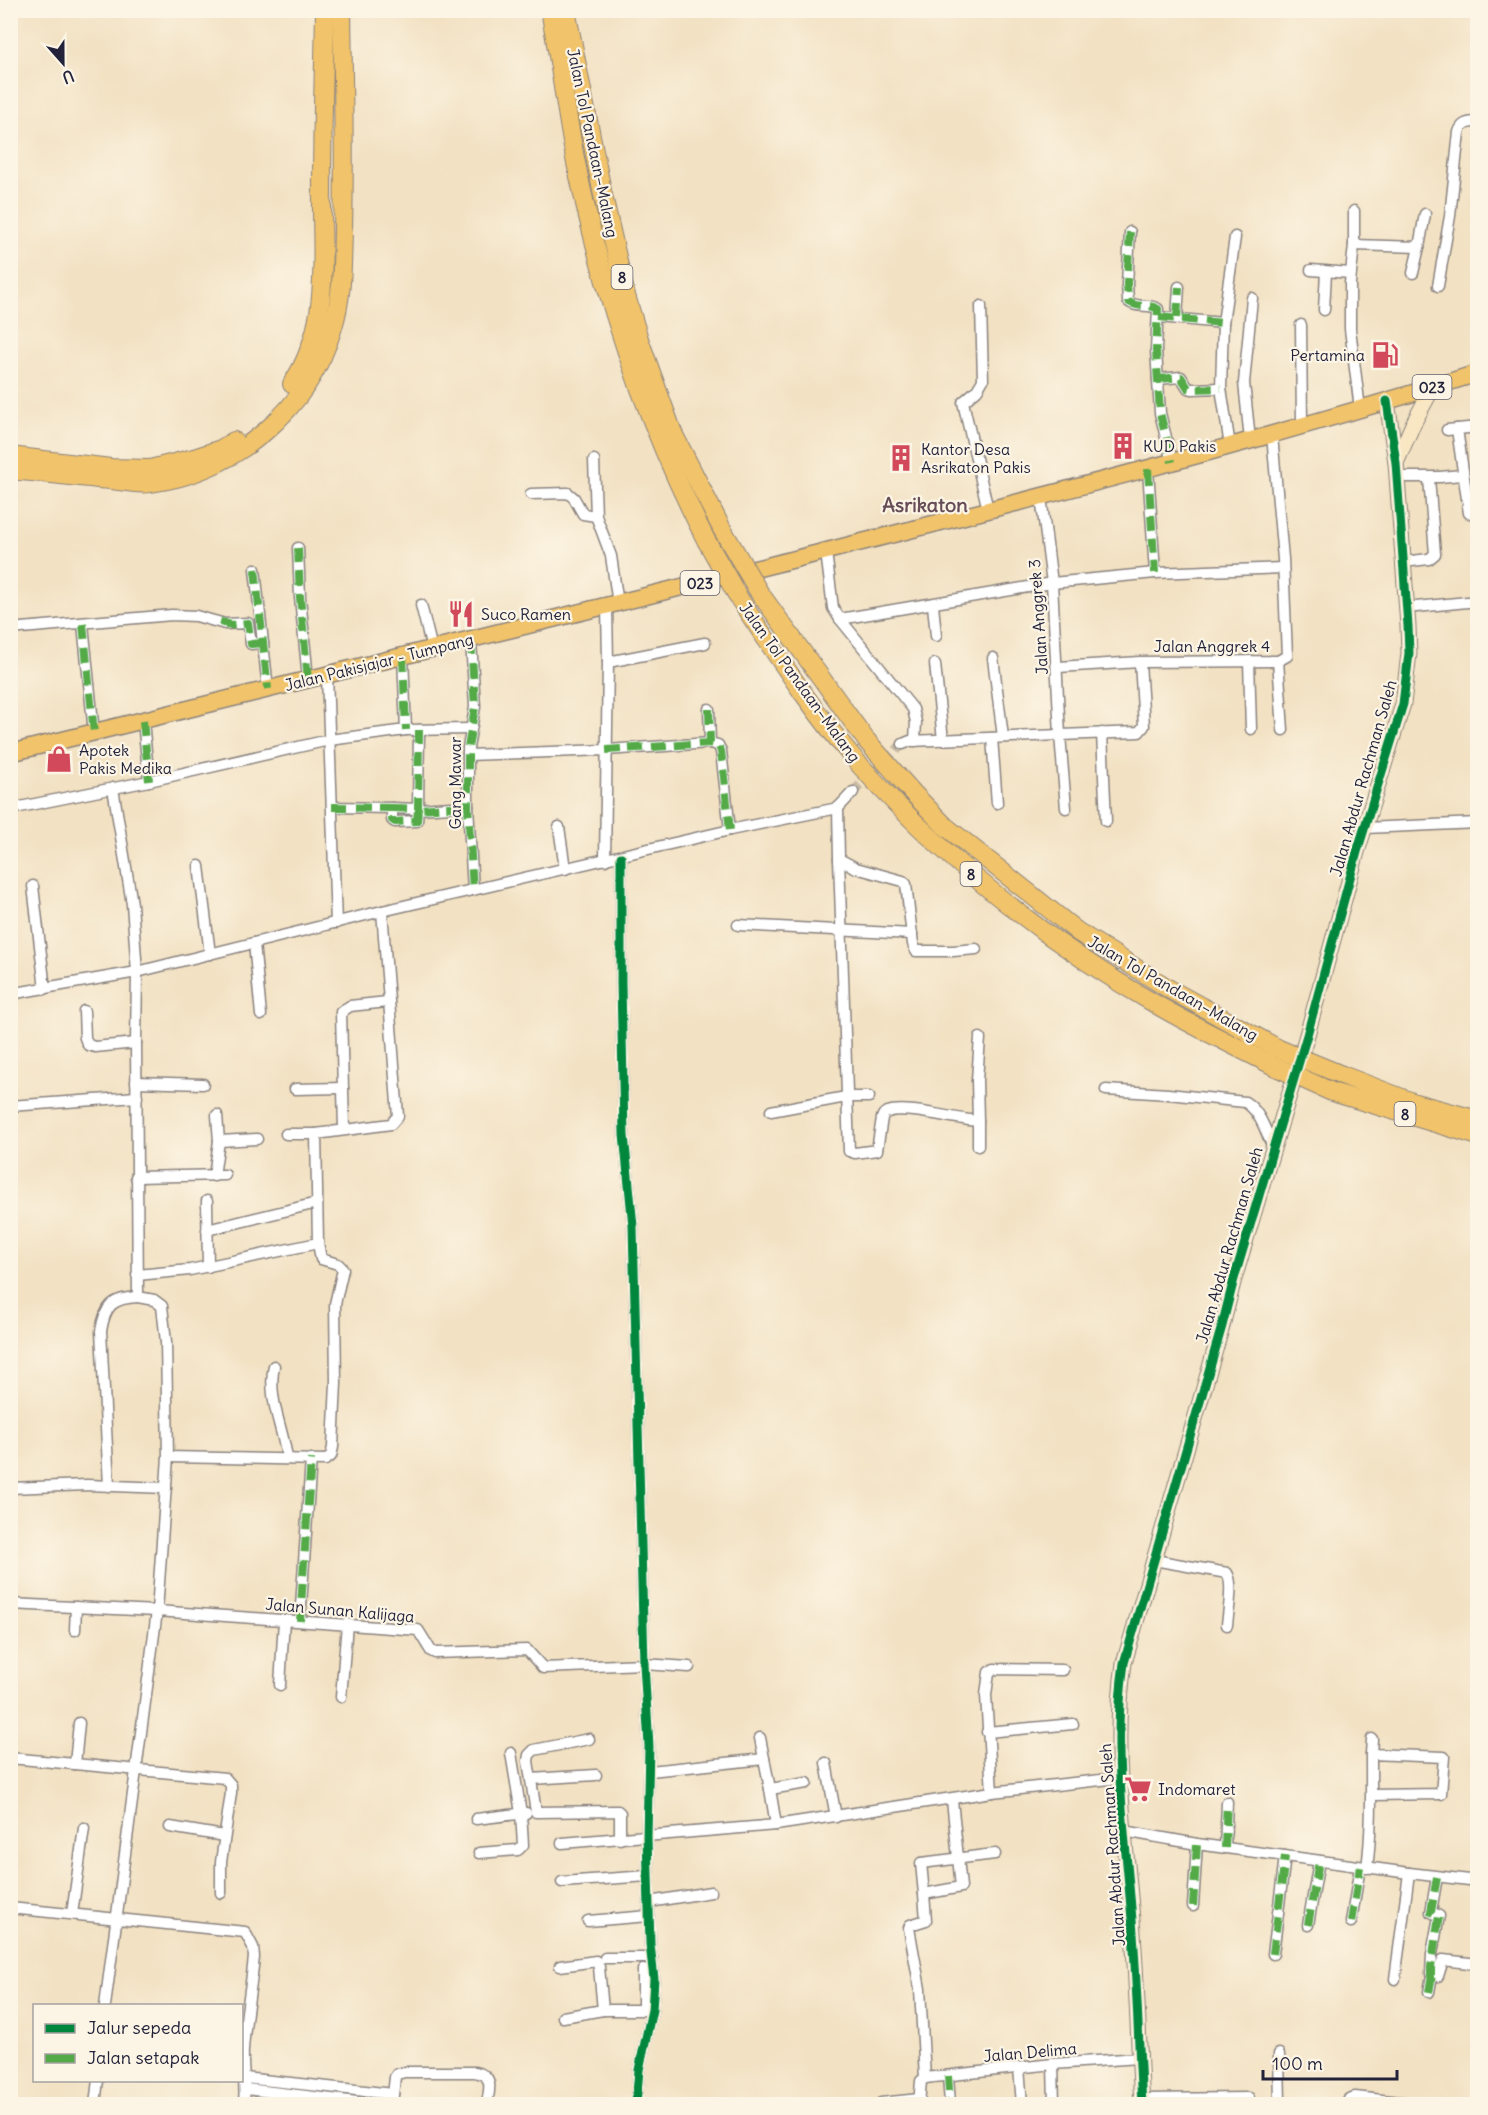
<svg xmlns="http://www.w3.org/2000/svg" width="1488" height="2115" font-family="Delius,sans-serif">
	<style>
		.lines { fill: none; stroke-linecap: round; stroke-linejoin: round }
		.street-tunnel { stroke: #c8bba7; stroke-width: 10; stroke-dasharray: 10 5; stroke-linecap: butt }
		.street-casing { stroke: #8a827e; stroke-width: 13 }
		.secondary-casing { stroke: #8a827e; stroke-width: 17 }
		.primary-casing { stroke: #8a827e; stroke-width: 19 }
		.highway-casing { stroke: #8a827e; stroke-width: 20 }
		.street { stroke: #fff; stroke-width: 10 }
		.secondary { stroke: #f9e7c3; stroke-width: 15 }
		.primary { stroke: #f1c36a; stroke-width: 16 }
		.highway { stroke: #f1c36a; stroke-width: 18 }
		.highway-bridge-casing { stroke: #8a827e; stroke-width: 20; stroke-linecap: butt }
		.highway-bridge { stroke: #f1c36a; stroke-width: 18 }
		.quiet { stroke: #53aa46; stroke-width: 8; stroke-dasharray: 15 8; stroke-linecap: butt }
		.cycleway-casing { stroke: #fcf5e5; stroke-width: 13 }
		.cycleway { stroke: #00873e; stroke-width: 9 }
		.labels { text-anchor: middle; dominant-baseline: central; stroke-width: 4.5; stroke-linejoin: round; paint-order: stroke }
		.shield { fill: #fcf5e5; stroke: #63616e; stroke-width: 1.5 }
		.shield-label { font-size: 15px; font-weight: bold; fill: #22223b }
		.street-label { font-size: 16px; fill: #22223b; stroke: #fcf5e5 }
		.poi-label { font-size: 16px; fill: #22223b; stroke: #fcf5e5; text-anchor: start }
		.quarter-label { font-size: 20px; font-weight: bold; fill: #664d57; stroke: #fcf5e5 }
	</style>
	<rect width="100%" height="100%" fill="#fcf5e5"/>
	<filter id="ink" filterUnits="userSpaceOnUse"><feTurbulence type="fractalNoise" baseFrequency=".0167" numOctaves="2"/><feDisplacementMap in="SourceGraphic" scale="12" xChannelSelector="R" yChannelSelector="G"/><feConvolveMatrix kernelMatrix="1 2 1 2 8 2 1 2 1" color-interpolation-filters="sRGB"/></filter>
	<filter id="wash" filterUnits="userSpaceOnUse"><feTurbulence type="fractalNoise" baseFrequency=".008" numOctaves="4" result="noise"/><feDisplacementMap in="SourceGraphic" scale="24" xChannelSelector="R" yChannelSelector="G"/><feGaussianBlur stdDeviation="1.35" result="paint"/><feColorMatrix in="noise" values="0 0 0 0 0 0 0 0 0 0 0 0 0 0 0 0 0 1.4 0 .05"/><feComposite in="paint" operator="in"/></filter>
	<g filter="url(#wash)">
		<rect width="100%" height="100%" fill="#f2e1c2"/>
	</g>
	<g filter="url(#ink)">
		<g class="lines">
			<path class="street-tunnel" d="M853,792L903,744"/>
			<defs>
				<g id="street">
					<path d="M1354,211V245L1350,283V329L1360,409"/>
					<path d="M1130,232L1127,284L1128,301C1136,309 1150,303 1158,309L1156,350L1160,413L1172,462"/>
					<path d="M1354,245L1419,247L1425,214"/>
					<path d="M1311,270L1350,273"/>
					<path d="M1413,273L1419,247"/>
					<path d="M1438,286L1450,216L1459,132C1462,123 1468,122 1478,122"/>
					<path d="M981,306L983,380L977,390L963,402L988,510"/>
					<path d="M1324,310L1326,272"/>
					<path d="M1159,317L1223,323"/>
					<path d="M1177,318L1179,287"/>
					<path d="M1301,325L1302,425"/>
					<path d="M1158,379L1181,377L1188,388L1192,389L1221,388"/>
					<path d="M1457,429L1469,513"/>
					<path d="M1447,430L1478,427"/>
					<path d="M1250,440L1244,383L1252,298"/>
					<path d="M1230,446L1221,388L1223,323L1235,237"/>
					<path d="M594,460L596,516L611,556L618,604"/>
					<path d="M1148,469L1155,573"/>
					<path d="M1397,477H1440L1462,475"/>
					<path d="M531,494L568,493L574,498L583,514L596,516"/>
					<path d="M1041,497L1052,583L1060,735L1066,808"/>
					<path d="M298,548L300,597L308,679"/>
					<path d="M826,552L833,608L840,619L1052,583L1155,573L1283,568"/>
					<path d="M1403,562L1429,559L1435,554L1429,478"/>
					<path d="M255,569L268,689"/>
					<path d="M421,605L432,649"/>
					<path d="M933,605L936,636"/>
					<path d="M1406,608L1478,601"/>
					<path d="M840,619L913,709L916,722L915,741"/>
					<path d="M83,624L94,733"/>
					<path d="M10,629L172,615L196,616L225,624L248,623L251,644L263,643"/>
					<path d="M471,640L475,707L468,748V806L473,890"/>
					<path d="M403,656L406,730"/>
					<path d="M993,658L1003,737"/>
					<path d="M1249,661L1251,729"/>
					<path d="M1278,661L1283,730"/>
					<path d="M608,662L705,643"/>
					<path d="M935,664L943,740"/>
					<path d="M1058,667L1140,662L1278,661L1287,656L1283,559L1272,435"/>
					<path d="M327,675L336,923"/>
					<path d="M709,709L710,743"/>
					<path d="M143,721L149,781"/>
					<path d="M1102,733L1106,821"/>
					<path d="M992,738L997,803"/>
					<path d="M903,744L910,741L1139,732L1144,726L1140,662"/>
					<path d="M468,755L606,750L710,743L718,745L721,751L730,830"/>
					<path d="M332,807L392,808V820L395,822L417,821L418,809L468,806"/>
					<path d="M392,808L418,809L419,730"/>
					<path d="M838,808L839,859L856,868L903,881L906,884L913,944L916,951H953L976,949"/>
					<path d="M10,809L149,781L329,740L406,730L470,729"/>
					<path d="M559,827L565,869"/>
					<path d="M1365,828L1478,823"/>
					<path d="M621,857V982L624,1135L633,1226L644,1664L649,1746L647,1837L650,1944L654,1979L652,2010L639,2070L636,2104"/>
					<path d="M839,859L849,1151L855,1153L877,1150L882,1118C884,1114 883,1113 888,1112C905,1105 958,1120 978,1121V1146"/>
					<path d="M605,860L608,662L607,607"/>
					<path d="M199,866L210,954"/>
					<path d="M33,886L45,989"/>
					<path d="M738,925L912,934"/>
					<path d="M254,943L261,1015"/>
					<path d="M10,994L137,972L382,911L730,830L838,808L853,792"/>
					<path d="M84,1011L85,1038L88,1045L95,1047L136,1043"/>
					<path d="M136,1082L203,1084"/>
					<path d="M295,1089L343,1088"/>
					<path d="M1106,1090L1168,1094L1245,1102C1261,1112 1265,1131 1273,1147"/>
					<path d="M10,1106L137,1097"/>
					<path d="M771,1111L846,1097H869"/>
					<path d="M978,1121L977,1080L980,1038"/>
					<path d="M344,1129L341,1012L350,1006L387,1002"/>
					<path d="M286,1134H316"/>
					<path d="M219,1141L257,1139"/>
					<path d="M214,1176L219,1141L217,1115"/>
					<path d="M136,1177L225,1175"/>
					<path d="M207,1201L208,1267"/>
					<path d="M207,1230L317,1203"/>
					<path d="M137,1275L190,1270L318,1243L316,1134L391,1124L398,1116L382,911"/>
					<path d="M274,1366C267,1398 283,1428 287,1458"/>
					<path d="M168,1457L325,1460L331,1456L333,1447L336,1383L335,1304L343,1269L338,1264L321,1259L318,1243"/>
					<path d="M109,1486L101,1331C105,1306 112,1298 138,1297"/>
					<path d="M10,1488L87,1485L166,1488"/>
					<path d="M1154,1560L1227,1573C1234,1583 1228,1612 1227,1625"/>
					<path d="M10,1604L157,1611L418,1630L431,1651L435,1653L527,1650L543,1668L644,1664L689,1667"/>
					<path d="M300,1621L311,1459"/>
					<path d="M75,1630L76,1607"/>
					<path d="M280,1685L284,1620"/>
					<path d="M341,1697L347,1624"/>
					<path d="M987,1732L1073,1724"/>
					<path d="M760,1738L770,1789L807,1783"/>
					<path d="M589,1739L534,1750L529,1755L528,1761L536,1812L618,1811L620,1813V1839"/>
					<path d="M1371,1754L1372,1739"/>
					<path d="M10,1758L225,1778L231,1785V1793L221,1862V1893"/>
					<path d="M826,1763L836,1817"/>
					<path d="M75,1764L79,1723"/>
					<path d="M650,1771L764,1759"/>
					<path d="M531,1779L596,1775"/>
					<path d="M770,1789L776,1825"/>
					<path d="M992,1792L986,1695L989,1672L994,1669L1063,1670"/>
					<path d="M476,1819L526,1813"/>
					<path d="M170,1827L224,1836"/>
					<path d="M1124,1831L1197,1844L1409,1873L1478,1881"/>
					<path d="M562,1843L776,1825L992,1792L1119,1778"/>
					<path d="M1225,1848L1227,1802"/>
					<path d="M479,1853L518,1850L523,1845L521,1813L511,1753"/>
					<path d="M1367,1868C1372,1830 1371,1792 1371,1754L1444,1757L1441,1794L1371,1795"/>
					<path d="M1437,1877L1431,1912L1439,1916L1432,1954L1431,1973L1438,1976L1443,1960L1478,1964"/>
					<path d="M562,1882L648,1876"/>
					<path d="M924,1894L921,1863L995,1854"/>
					<path d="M649,1902L711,1892"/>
					<path d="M1193,1906L1197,1844"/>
					<path d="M10,1908L245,1932L253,1947L254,1957C251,1988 245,2019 243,2050C242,2069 246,2085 244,2104"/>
					<path d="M72,1914L84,1828"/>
					<path d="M588,1921L649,1916"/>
					<path d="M1351,1922L1360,1867"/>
					<path d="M1308,1925L1319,1861"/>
					<path d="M1273,1954L1285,1856"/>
					<path d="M605,1958H652"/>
					<path d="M560,1966L596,1961L599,1967L603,2010"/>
					<path d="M1395,1979L1409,1873"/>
					<path d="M1429,1992L1432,1975"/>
					<path d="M105,2006L157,1611L168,1457L166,1342L162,1306L154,1300L138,1297L136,1043L137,972L132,904L113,788"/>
					<path d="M643,2008V1970"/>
					<path d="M563,2017L603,2010H652"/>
					<path d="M1279,2054L1280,2104"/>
					<path d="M1053,2064L1054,2104"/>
					<path d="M1019,2068L1022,2104"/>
					<path d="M948,2076L950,2104"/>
					<path d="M245,2078L393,2094"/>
					<path d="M925,2078L920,1989L909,1928L910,1925L926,1920L924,1894L961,1887L952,1800"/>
					<path d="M925,2078L1053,2064L1139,2058"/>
					<path d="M246,2089L374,2104"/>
					<path d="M1141,2099L1249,2098"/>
					<path d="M881,2103L919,2099"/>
					<path d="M95,2104L98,2080"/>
					<path d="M392,2104L395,2077L397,2074L405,2072H475C495,2076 489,2089 487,2104"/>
					<path d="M919,2104L921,2081L925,2078"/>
					<path d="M1348,2104L1349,2099L1355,2097L1419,2104"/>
				</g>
				<g id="secondary">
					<path d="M1396,463L1413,424L1433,387"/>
					<path d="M1142,2104C1138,2039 1137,1974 1131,1908C1124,1824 1112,1747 1124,1663L1222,1326L1234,1279L1307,1035L1357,852L1403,704L1409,653L1408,626L1396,463L1387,401"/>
				</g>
				<path id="primary" d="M10,753C267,691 523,627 779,563C1013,504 1247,446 1478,373"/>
				<g id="highway">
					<path d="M550,10C560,61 566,113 576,163C603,294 645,421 706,540"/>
					<path d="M566,10L602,191L625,292L639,339L673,433L722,529"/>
					<path d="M292,384C332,324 321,257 322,189C322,130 324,70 325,10"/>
					<path d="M10,456L111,468L150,469L194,458L221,449L234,441"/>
					<path d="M10,470C44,473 77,477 110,480C123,481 138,485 150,483C235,472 309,410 333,327C343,295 342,262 343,228C345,156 343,83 342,10"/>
					<path d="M759,592L866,740L913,793L945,826L1078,932L1171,990L1279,1049"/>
					<path d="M740,600C777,655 813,712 857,762C943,858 1045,941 1157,1005C1195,1027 1235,1046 1274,1066"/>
					<path d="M1342,1075L1415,1103L1478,1120"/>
					<path d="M1332,1092L1478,1136"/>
				</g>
			</defs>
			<use href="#street" class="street-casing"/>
			<use href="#secondary" class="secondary-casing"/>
			<use href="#primary" class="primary-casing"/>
			<use href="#highway" class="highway-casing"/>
			<use href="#street" class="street"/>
			<use href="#secondary" class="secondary"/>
			<use href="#primary" class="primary"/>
			<use href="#highway" class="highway"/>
			<defs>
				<g id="highway-bridge">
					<path d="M722,529L759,592"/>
					<path d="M706,540L740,600"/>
					<path d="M1279,1049L1342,1075"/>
					<path d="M1274,1066L1332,1092"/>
				</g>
			</defs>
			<use href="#highway-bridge" class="highway-bridge-casing"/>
			<use href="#highway-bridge" class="highway-bridge"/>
			<g class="quiet">
				<path d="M1130,232L1127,284L1128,301C1136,309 1150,303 1158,309L1156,350L1160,413L1172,462"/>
				<path d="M1159,317L1223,323"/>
				<path d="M1177,318L1179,287"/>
				<path d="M1158,379L1181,377L1188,388L1192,389L1221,388"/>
				<path d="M1148,469L1155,573"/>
				<path d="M298,548L300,597L308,679"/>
				<path d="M255,569L268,689"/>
				<path d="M220,622L232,625L248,623L251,644L263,643"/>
				<path d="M83,624L94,733"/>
				<path d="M471,640L475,707L468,748V806L473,890"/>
				<path d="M403,656L406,730"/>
				<path d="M709,709L710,743"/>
				<path d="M143,721L149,781"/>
				<path d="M606,750L710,743L718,745L721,751L730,830"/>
				<path d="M332,807L392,808V820L395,822L417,821L418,809L468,806"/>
				<path d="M392,808L418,809L419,730"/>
				<path d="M300,1621L311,1459"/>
				<path d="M1225,1848L1227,1802"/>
				<path d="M1437,1877L1431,1912L1439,1916L1431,1967V1975H1439"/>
				<path d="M1193,1906L1197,1844"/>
				<path d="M1351,1922L1360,1867"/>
				<path d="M1308,1925L1319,1861"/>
				<path d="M1273,1954L1285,1856"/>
				<path d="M1429,1992L1432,1975"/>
				<path d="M948,2076L950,2104"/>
			</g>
			<defs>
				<g id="cycleway">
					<path d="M621,857V982L624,1135L633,1226L644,1664L649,1746L647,1837L650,1944L654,1979L652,2010L639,2070L636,2104"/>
					<path d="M1142,2104C1138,2039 1137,1974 1131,1908C1124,1824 1112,1747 1124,1663L1222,1326L1234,1279L1307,1035L1357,852L1403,704L1409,653L1408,626L1396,463L1387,401"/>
				</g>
			</defs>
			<use href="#cycleway" class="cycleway-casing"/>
			<use href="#cycleway" class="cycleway"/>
		</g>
	</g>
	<defs>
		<symbol id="fuel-bare" viewBox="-9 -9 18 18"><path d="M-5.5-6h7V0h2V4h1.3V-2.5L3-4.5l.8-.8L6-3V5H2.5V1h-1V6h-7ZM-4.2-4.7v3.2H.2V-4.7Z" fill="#d1495b" stroke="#fcf5e5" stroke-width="2.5" paint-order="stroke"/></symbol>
		<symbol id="building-bare" viewBox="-9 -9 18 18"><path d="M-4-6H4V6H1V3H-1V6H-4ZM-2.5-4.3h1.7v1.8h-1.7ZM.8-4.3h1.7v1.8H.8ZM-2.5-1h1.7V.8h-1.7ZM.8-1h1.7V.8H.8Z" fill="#d1495b" stroke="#fcf5e5" stroke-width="2.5" paint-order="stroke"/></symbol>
		<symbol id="restaurant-bare" viewBox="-9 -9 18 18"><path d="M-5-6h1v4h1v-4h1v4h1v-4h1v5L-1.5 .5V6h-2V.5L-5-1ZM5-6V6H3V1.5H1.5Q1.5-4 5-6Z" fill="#d1495b" stroke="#fcf5e5" stroke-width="2.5" paint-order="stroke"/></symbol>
		<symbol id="shop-bare" viewBox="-9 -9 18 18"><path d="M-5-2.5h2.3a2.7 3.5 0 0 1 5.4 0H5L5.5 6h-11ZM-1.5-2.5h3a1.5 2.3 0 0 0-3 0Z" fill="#d1495b" stroke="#fcf5e5" stroke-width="2.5" paint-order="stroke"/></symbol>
		<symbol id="supermarket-bare" viewBox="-9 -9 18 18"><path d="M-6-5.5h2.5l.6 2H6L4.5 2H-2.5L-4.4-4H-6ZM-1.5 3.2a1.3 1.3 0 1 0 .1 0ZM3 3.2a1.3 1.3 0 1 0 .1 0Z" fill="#d1495b" stroke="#fcf5e5" stroke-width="2.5" paint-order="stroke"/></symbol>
	</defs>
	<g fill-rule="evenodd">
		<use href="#fuel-bare" x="1366" y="336" width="38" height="38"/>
		<use href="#building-bare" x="1104" y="427" width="38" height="38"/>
		<use href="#building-bare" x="882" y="439" width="38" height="38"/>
		<use href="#restaurant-bare" x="442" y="595" width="38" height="38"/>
		<use href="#shop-bare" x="40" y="740" width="38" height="38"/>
		<use href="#supermarket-bare" x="1119" y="1770" width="38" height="38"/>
	</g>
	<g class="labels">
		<g class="shield">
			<rect x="611.5" y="265" width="21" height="24" rx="4.5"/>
			<rect x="1412.5" y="375" width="39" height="24" rx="4.5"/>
			<rect x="680.5" y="571" width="39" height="24" rx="4.5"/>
			<rect x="960.5" y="862" width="21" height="24" rx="4.5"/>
			<rect x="1394.5" y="1102" width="21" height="24" rx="4.5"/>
		</g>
		<g class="shield-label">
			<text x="622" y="277">8</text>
			<text x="1432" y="387">023</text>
			<text x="700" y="583">023</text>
			<text x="971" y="874">8</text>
			<text x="1405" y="1114">8</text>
		</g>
		<g class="street-label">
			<text transform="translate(593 143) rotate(78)">Jalan Tol Pandaan–Malang</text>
			<text transform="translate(1038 617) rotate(-94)">Jalan Anggrek 3</text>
			<text x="1212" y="646">Jalan Anggrek 4</text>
			<text transform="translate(379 662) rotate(-14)">Jalan Pakisjajar - Tumpang</text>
			<text transform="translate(800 682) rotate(54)">Jalan Tol Pandaan–Malang</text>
			<text transform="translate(1363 778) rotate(-74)">Jalan Abdur Rachman Saleh</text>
			<text transform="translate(455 783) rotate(-90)">Gang Mawar</text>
			<text transform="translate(1173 988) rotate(30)">Jalan Tol Pandaan–Malang</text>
			<text transform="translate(1229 1245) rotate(-74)">Jalan Abdur Rachman Saleh</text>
			<text transform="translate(340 1610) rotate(5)">Jalan Sunan Kalijaga</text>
			<text transform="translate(1112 1845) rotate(-94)">Jalan Abdur Rachman Saleh</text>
			<text transform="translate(1030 2052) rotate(-5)">Jalan Delima</text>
		</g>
		<g class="poi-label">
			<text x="1365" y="355" text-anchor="end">Pertamina</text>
			<text x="1143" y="446">KUD Pakis</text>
			<text x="921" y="449">Kantor Desa<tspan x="921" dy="18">Asrikaton Pakis</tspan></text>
			<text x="481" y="614">Suco Ramen</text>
			<text x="79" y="750">Apotek<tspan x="79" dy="18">Pakis Medika</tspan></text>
			<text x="1158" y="1789">Indomaret</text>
		</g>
		<g class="quarter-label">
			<text x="925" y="504">Asrikaton</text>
		</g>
	</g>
	<rect width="1488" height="2115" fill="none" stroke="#fcf5e5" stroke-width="36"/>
	<rect x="33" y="2004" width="210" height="78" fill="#fcf5e5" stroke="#a5a1a1" stroke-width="1.5"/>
	<rect x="45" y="2024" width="30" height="9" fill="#00873e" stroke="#a5a1a1" stroke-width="1.5"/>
	<text x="87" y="2034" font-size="18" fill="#22223b">Jalur sepeda</text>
	<rect x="45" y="2054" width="30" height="9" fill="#53aa46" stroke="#a5a1a1" stroke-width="1.5"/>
	<text x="87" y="2064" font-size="18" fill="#22223b">Jalan setapak</text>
	<g transform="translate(63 63) rotate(159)" stroke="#fcf5e5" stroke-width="4.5" paint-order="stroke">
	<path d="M0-4.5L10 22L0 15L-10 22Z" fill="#22223b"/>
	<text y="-9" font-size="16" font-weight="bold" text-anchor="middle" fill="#22223b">U</text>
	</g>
	<path d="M1263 2070v9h134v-9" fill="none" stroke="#22223b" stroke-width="3"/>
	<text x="1272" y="2070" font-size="18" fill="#22223b" stroke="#fcf5e5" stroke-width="4.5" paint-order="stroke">100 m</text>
</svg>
